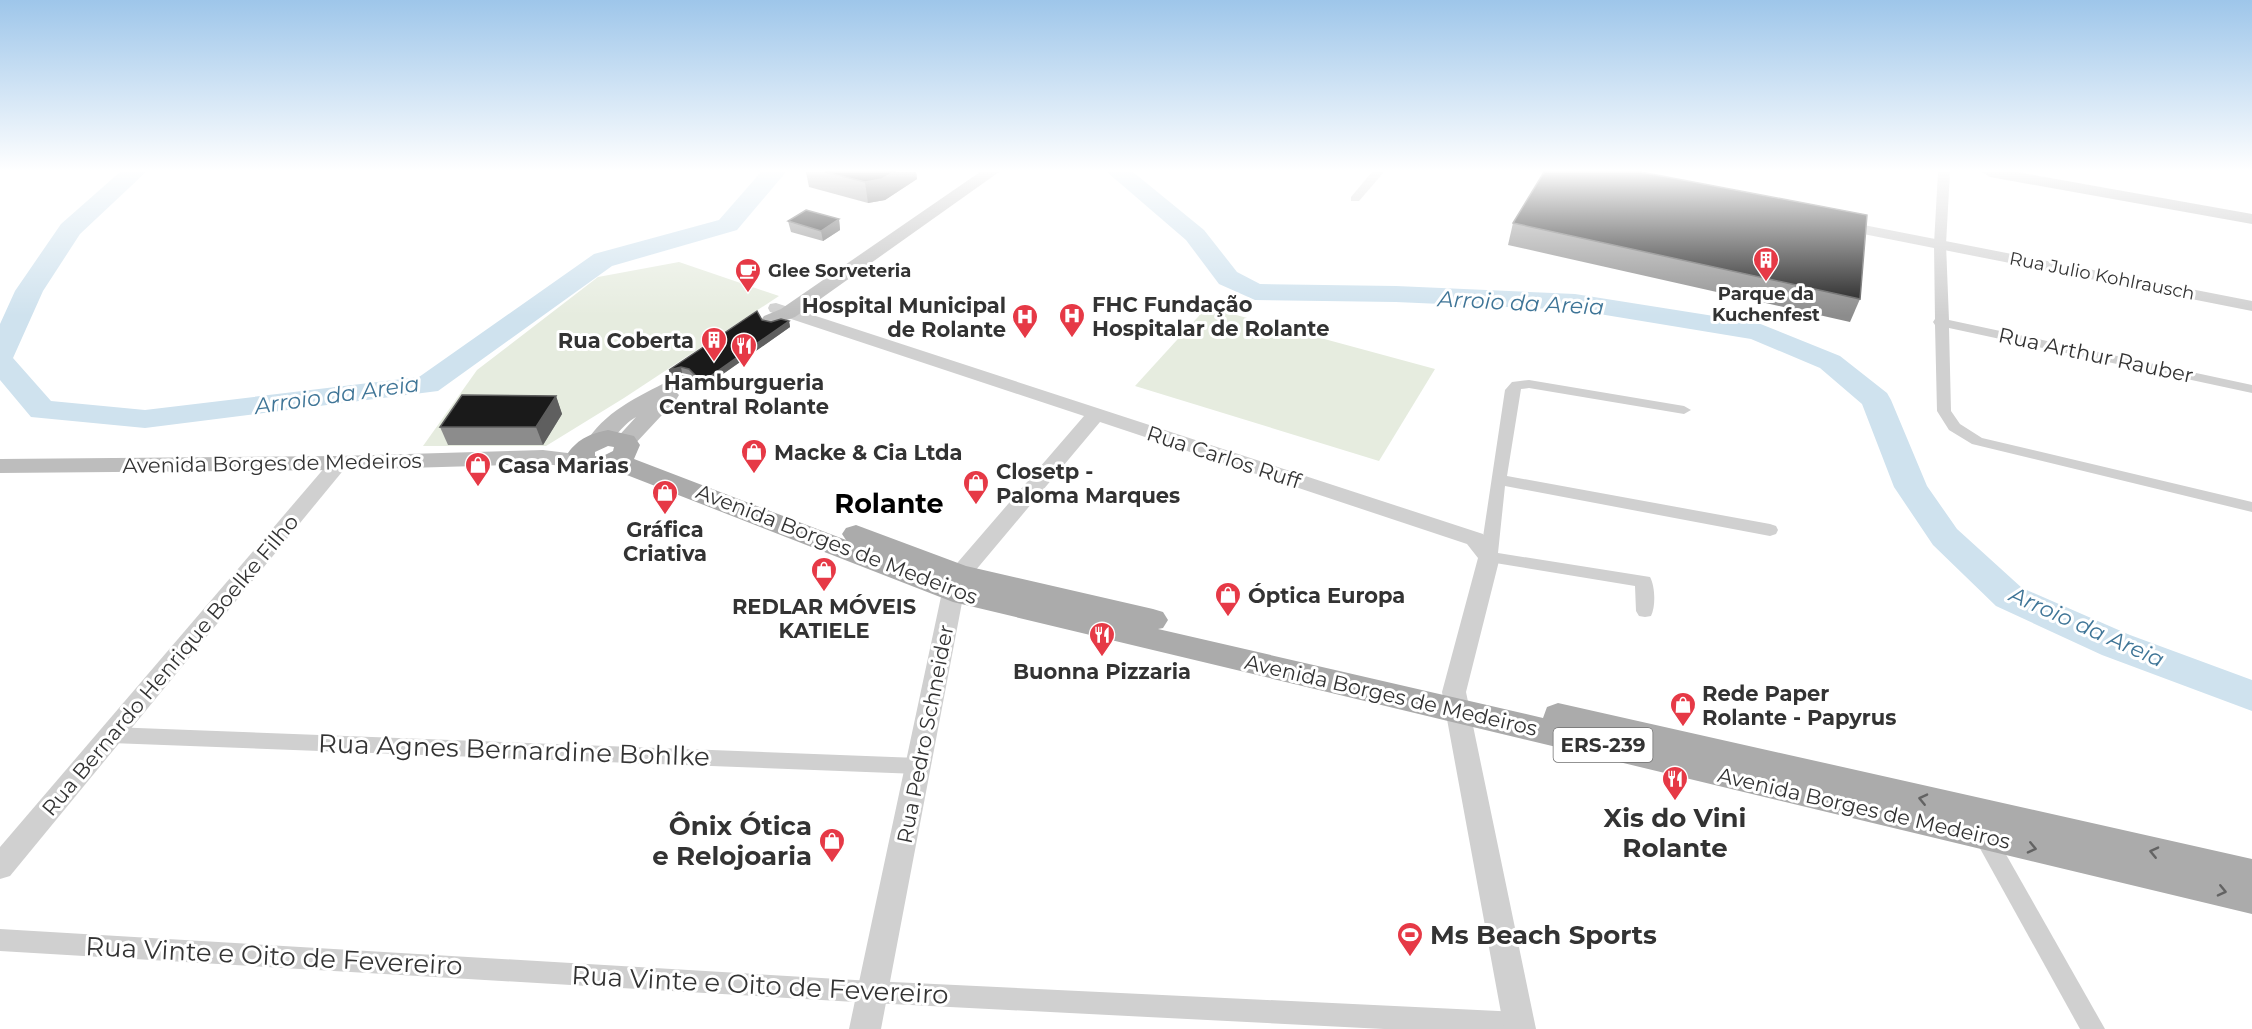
<svg xmlns="http://www.w3.org/2000/svg" width="2252" height="1029" font-family="Montserrat,sans-serif">
	<style>
		.green { fill: #e6ecdf }
		.lines { fill: none; stroke-linecap: round; stroke-linejoin: round }
		.river { fill: #cfe2ee; fill-rule: evenodd }
		.minor { fill: #d0d0d0; fill-rule: evenodd }
		.tertiary { fill: #d0d0d0; fill-rule: evenodd }
		.secondary { fill: #bdbdbd; fill-rule: evenodd }
		.primary { fill: #ababab; fill-rule: evenodd }
		.wall { fill: #8c8c8c }
		.shaded-wall { fill: #5f5f5f }
		.building { fill: #1a1a1a; stroke: #5f5f5f; stroke-width: 1.5 }
		.oneway { stroke: #636363 }
		.labels { text-anchor: middle; dominant-baseline: central; stroke-width: 6; stroke-linejoin: round; paint-order: stroke }
		.far-poi-label { font-size: 18px; font-weight: bold; fill: #333; stroke: #fff; text-anchor: start }
		.far-street-label { font-size: 18px; fill: #333; stroke: #fff }
		.shield { fill: #fff; stroke: #707070; stroke-width: 1.5 }
		.shield-label { font-size: 20px; font-weight: bold; fill: #333 }
		.poi-label { font-size: 21px; font-weight: bold; fill: #333; stroke: #fff; text-anchor: start }
		.street-label { font-size: 21px; fill: #333; stroke: #fff }
		.water-label { font-size: 22px; font-style: italic; fill: #3f7597; stroke: #fff }
		.near-street-label { font-size: 26px; fill: #333; stroke: #fff }
		.near-poi-label { font-size: 26px; font-weight: bold; fill: #333; stroke: #fff }
		.district-label { font-size: 27px; font-weight: bold; fill: #000; stroke: #fff }
	</style>
	<rect width="100%" height="100%" fill="#fff"/>
	<g class="green">
		<path d="M679,262L779,296L624,398L546,446H423L477,370L598,277Z"/>
		<path d="M1207,307L1435,369L1379,461L1135,386Z"/>
	</g>
	<g class="lines">
		<g class="river">
			<path d="M120,172H146L80,234L43,291L13,358L51,401L145,410L419,377L594,254L719,220L761,172H786L737,230L612,266L438,391L145,428L31,417L0,380V324L15,291L61,224Z"/>
			<path d="M1107,172H1133L1204,230L1237,272L1260,284L1396,286L1575,294L1758,323L1840,356L1887,393L1891,400L1927,486L1957,529L2022,588L2130,635L2252,680V711L2102,655L1996,606L1933,545L1894,487L1862,404L1820,368L1751,339L1575,310L1396,302L1255,300L1219,284L1186,240Z"/>
		</g>
		<g class="minor">
			<path d="M1372,172H1384L1359,201H1351V197Z"/>
			<path d="M1938,172H1950L1946,244L1949,320L2252,385V393L1949,328L1951,411L1960,424L1982,438L2252,502V512L1972,444L1949,430L1937,411L1935,325L1933,322L1935,319L1934,244Z"/>
			<path d="M1529,380L1684,406L1691,410L1684,414L1529,388L1521,389L1507,476L1770,524L1776,526L1778,530L1776,534L1770,536L1505,486L1498,553L1650,577C1655,586 1656,606 1651,616L1645,617L1639,616L1636,611L1635,586L1483,561L1480,557L1505,390L1512,382Z"/>
			<path d="M111,727L918,758L925,760L928,766L925,772L918,774L111,743L104,741L101,735L104,729Z"/>
			<path d="M1983,825L1991,828L2105,1029H2080L1972,834L1975,828Z"/>
			<path d="M0,929L872,981L1519,1012L1528,1016L1531,1024L1529,1029H1384L872,1003L0,951Z"/>
		</g>
		<g class="tertiary">
			<path d="M1838,220L2252,301V311L1833,228L1830,225Z"/>
			<path d="M776,303L1483,534L1500,557L1466,692L1536,1029H1504L1442,692L1478,558L1467,544L1100,422L970,577L964,592L881,1029H849L942,592L952,569L1084,416L770,312L768,308L770,304Z"/>
			<path d="M339,457L346,459L349,463L346,467L10,876L0,879V847L332,459Z"/>
		</g>
		<g class="secondary">
			<path d="M980,172H999L795,317L771,326L764,324L761,320L764,316L781,309Z"/>
			<path d="M1982,172H2017L2252,214V224L1990,177Z"/>
			<path d="M683,375L690,377L694,381L677,393L679,395L676,400L633,446L625,448L617,446L614,441L636,417C619,426 612,449 591,444L588,439C609,408 644,394 676,377Z"/>
			<path d="M543,450L592,456L595,461L592,466L584,468L543,464L339,470L0,473V459L339,456Z"/>
		</g>
		<path class="primary" d="M608,430L634,436L640,445L634,459L846,540L842,534L846,528L856,525L966,566L1153,609L1163,612L1168,620L1163,628L1158,629L1543,718L1547,707L1558,703L2252,859V914L953,602L614,470L595,472L575,467L568,453C579,438 590,434 608,430ZM608,446L614,447L613,451L603,456H595V452Z"/>
	</g>
	<g class="wall">
		<path d="M806,172H916L917,179L885,200L868,203L809,187Z"/>
		<path d="M839,219L840,230L823,241L791,232L788,221Z"/>
		<path d="M1513,223L1860,299L1850,322L1508,245Z"/>
		<path d="M762,320L771,322L789,321L790,327L703,388L693,384L692,378L693,377L691,375L682,373L671,376L669,370Z"/>
		<path d="M556,396L562,414L543,445H448L440,427Z"/>
	</g>
	<g class="shaded-wall">
		<path d="M894,172H916L917,179L885,200L868,203L865,182Z"/>
		<path d="M839,219L840,230L823,241L821,231Z"/>
		<path d="M789,321L790,327L703,388L702,382Z"/>
		<path d="M681,367L682,373L671,376L669,370Z"/>
		<path d="M556,396L562,414L543,445L536,427Z"/>
	</g>
	<g class="building">
		<path d="M825,172H894L882,179L865,182Z"/>
		<path d="M1544,172H1641L1867,215L1860,299L1513,223Z"/>
		<path d="M806,210L839,219L821,231L788,221Z"/>
		<path d="M757,311L762,320L771,322L781,319L789,321L702,382L692,378L695,375L689,369L681,367L669,370Z"/>
		<path d="M462,395L556,396L536,427H440Z"/>
	</g>
	<defs><path id="oneway-chevron" d="M-2-3.5L2.5 0L-2 3.5" fill="none" stroke-width="1.6" stroke-linecap="round" stroke-linejoin="round" transform="scale(1.5)"/></defs>
	<g class="oneway">
		<use href="#oneway-chevron" transform="translate(1923 799) rotate(-167)"/>
		<use href="#oneway-chevron" transform="translate(2032 848) rotate(13)"/>
		<use href="#oneway-chevron" transform="translate(2154 852) rotate(-167)"/>
		<use href="#oneway-chevron" transform="translate(2222 891) rotate(13)"/>
	</g>
	<linearGradient id="sky" x2="0" y2="1"><stop stop-color="#9ec6ea"/><stop offset="0.54" stop-color="#fff"/><stop offset="1" stop-color="#fff" stop-opacity="0"/></linearGradient>
	<rect width="2252" height="316" fill="url(#sky)"/>
	<defs>
		<symbol id="building-pin" viewBox="-11 -11 22 30"><path d="M0 17L-7.5 6A9.5 9.5 0 1 1 7.5 6Z" fill="#e63946" stroke="#fff"/><path d="M-4-6H4V6H1V3H-1V6H-4ZM-2.5-4.3h1.7v1.8h-1.7ZM.8-4.3h1.7v1.8H.8ZM-2.5-1h1.7V.8h-1.7ZM.8-1h1.7V.8H.8Z" fill="#fff"/></symbol>
		<symbol id="cafe-pin" viewBox="-11 -11 22 30"><path d="M0 17L-7.5 6A9.5 9.5 0 1 1 7.5 6Z" fill="#e63946" stroke="#fff"/><path d="M-5.5-4.5H6V0H3Q3 3.5 0 3.5H-2.5Q-5.5 3.5-5.5 0ZM3-3.2v2h1.7v-2ZM-6 4.5H4V6H-6Z" fill="#fff"/></symbol>
		<symbol id="hospital-pin" viewBox="-11 -11 22 30"><path d="M0 17L-7.5 6A9.5 9.5 0 1 1 7.5 6Z" fill="#e63946" stroke="#fff"/><path d="M-5-5h3v3.5h4V-5h3V5h-3V1.5h-4V5h-3Z" fill="#fff"/></symbol>
		<symbol id="restaurant-pin" viewBox="-11 -11 22 30"><path d="M0 17L-7.5 6A9.5 9.5 0 1 1 7.5 6Z" fill="#e63946" stroke="#fff"/><path d="M-5-6h1v4h1v-4h1v4h1v-4h1v5L-1.5 .5V6h-2V.5L-5-1ZM5-6V6H3V1.5H1.5Q1.5-4 5-6Z" fill="#fff"/></symbol>
		<symbol id="shop-pin" viewBox="-11 -11 22 30"><path d="M0 17L-7.5 6A9.5 9.5 0 1 1 7.5 6Z" fill="#e63946" stroke="#fff"/><path d="M-5-2.5h2.3a2.7 3.5 0 0 1 5.4 0H5L5.5 6h-11ZM-1.5-2.5h3a1.5 2.3 0 0 0-3 0Z" fill="#fff"/></symbol>
		<symbol id="stadium-pin" viewBox="-11 -11 22 30"><path d="M0 17L-7.5 6A9.5 9.5 0 1 1 7.5 6Z" fill="#e63946" stroke="#fff"/><path d="M0-5a6.5 5 0 1 0 0 10a6.5 5 0 1 0 0-10ZM-3.5-1.8h7v3.6h-7Z" fill="#fff"/></symbol>
	</defs>
	<g fill-rule="evenodd">
		<use href="#building-pin" x="1751" y="245" width="30" height="40"/>
		<use href="#cafe-pin" x="733" y="256" width="30" height="40"/>
		<use href="#hospital-pin" x="1057" y="301" width="30" height="40"/>
		<use href="#hospital-pin" x="1010" y="302" width="30" height="40"/>
		<use href="#building-pin" x="699" y="325" width="30" height="40"/>
		<use href="#restaurant-pin" x="729" y="331" width="30" height="40"/>
		<use href="#shop-pin" x="739" y="437" width="30" height="40"/>
		<use href="#shop-pin" x="463" y="450" width="30" height="40"/>
		<use href="#shop-pin" x="961" y="468" width="30" height="40"/>
		<use href="#shop-pin" x="650" y="478" width="30" height="40"/>
		<use href="#shop-pin" x="809" y="555" width="30" height="40"/>
		<use href="#shop-pin" x="1213" y="580" width="30" height="40"/>
		<use href="#restaurant-pin" x="1087" y="620" width="30" height="40"/>
		<use href="#shop-pin" x="1668" y="690" width="30" height="40"/>
		<use href="#restaurant-pin" x="1660" y="764" width="30" height="40"/>
		<use href="#shop-pin" x="817" y="826" width="30" height="40"/>
		<use href="#stadium-pin" x="1395" y="920" width="30" height="40"/>
	</g>
	<g class="labels">
		<g class="far-poi-label">
			<text x="768" y="271">Glee Sorveteria</text>
			<text x="1766" y="294" text-anchor="middle">Parque da<tspan x="1766" dy="21">Kuchenfest</tspan></text>
		</g>
		<g class="far-street-label">
			<text transform="translate(2102 276) rotate(11)">Rua Julio Kohlrausch</text>
		</g>
		<rect class="shield" x="1553.5" y="728" width="99" height="34" rx="4.5"/>
		<g class="shield-label">
			<text x="1603" y="745">ERS-239</text>
		</g>
		<g class="poi-label">
			<text x="1092" y="304">FHC Fundação<tspan x="1092" dy="24">Hospitalar de Rolante</tspan></text>
			<text x="1006" y="305" text-anchor="end">Hospital Municipal<tspan x="1006" dy="24">de Rolante</tspan></text>
			<text x="694" y="340" text-anchor="end">Rua Coberta</text>
			<text x="744" y="382" text-anchor="middle">Hamburgueria<tspan x="744" dy="24">Central Rolante</tspan></text>
			<text x="774" y="452">Macke &amp; Cia Ltda</text>
			<text x="498" y="465">Casa Marias</text>
			<text x="996" y="471">Closetp -<tspan x="996" dy="24">Paloma Marques</tspan></text>
			<text x="665" y="529" text-anchor="middle">Gráfica<tspan x="665" dy="24">Criativa</tspan></text>
			<text x="1248" y="595">Óptica Europa</text>
			<text x="824" y="606" text-anchor="middle">REDLAR MÓVEIS<tspan x="824" dy="24">KATIELE</tspan></text>
			<text x="1102" y="671" text-anchor="middle">Buonna Pizzaria</text>
			<text x="1702" y="693">Rede Paper<tspan x="1702" dy="24">Rolante - Papyrus</tspan></text>
		</g>
		<g class="street-label">
			<text transform="translate(2096 355) rotate(12)">Rua Arthur Rauber</text>
			<text transform="translate(1224 457) rotate(18)">Rua Carlos Ruff</text>
			<text transform="translate(272 463) rotate(-1)">Avenida Borges de Medeiros</text>
			<text transform="translate(837 544) rotate(21)">Avenida Borges de Medeiros</text>
			<text transform="translate(170 665) rotate(-50)">Rua Bernardo Henrique Boelke Filho</text>
			<text transform="translate(1391 695) rotate(13)">Avenida Borges de Medeiros</text>
			<text transform="translate(925 734) rotate(-79)">Rua Pedro Schneider</text>
			<text transform="translate(1864 808) rotate(13)">Avenida Borges de Medeiros</text>
		</g>
		<g class="water-label">
			<text transform="translate(1521 303) rotate(3)">Arroio da Areia</text>
			<text transform="translate(337 395) rotate(-8)">Arroio da Areia</text>
			<text transform="translate(2087 627) rotate(24)">Arroio da Areia</text>
		</g>
		<g class="near-street-label">
			<text transform="translate(514 750) rotate(2)">Rua Agnes Bernardine Bohlke</text>
			<text transform="translate(274 956) rotate(3)">Rua Vinte e Oito de Fevereiro</text>
			<text transform="translate(760 985) rotate(3)">Rua Vinte e Oito de Fevereiro</text>
		</g>
		<g class="near-poi-label">
			<text x="1675" y="818">Xis do Vini<tspan x="1675" dy="30">Rolante</tspan></text>
			<text x="812" y="826" text-anchor="end">Ônix Ótica<tspan x="812" dy="30">e Relojoaria</tspan></text>
			<text x="1430" y="935" text-anchor="start">Ms Beach Sports</text>
		</g>
		<g class="district-label">
			<text x="889" y="503">Rolante</text>
		</g>
	</g>
</svg>
